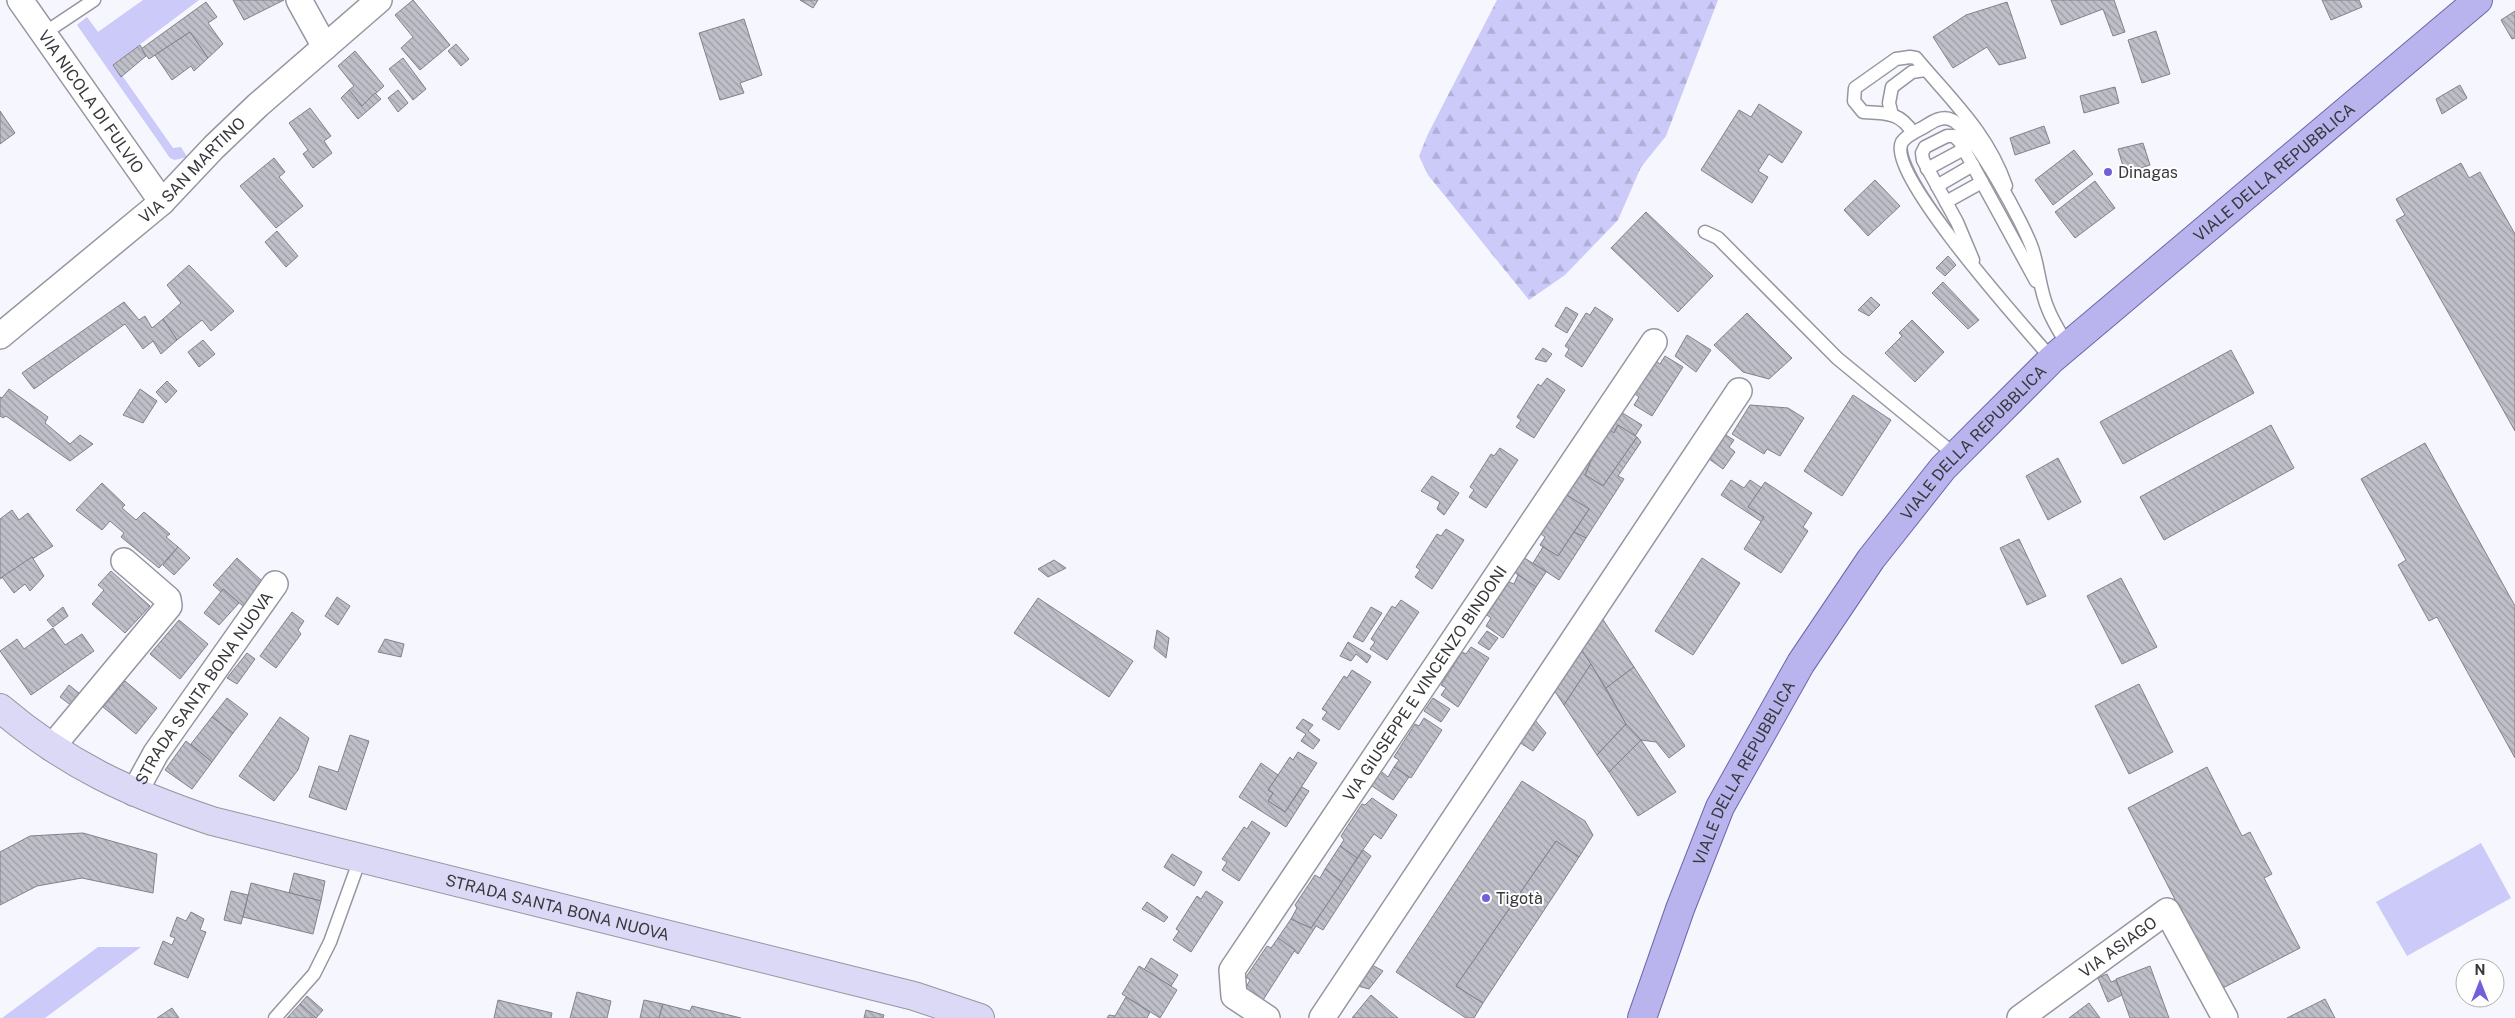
<svg xmlns="http://www.w3.org/2000/svg" width="2515" height="1018" font-family="'Public Sans',sans-serif">
	<style>
		.green { fill: #cbcaf8 }
		.forest { fill: url(#forest-firs) }
		.building { fill: url(#building-back-hatch); stroke: #82828b }
		.lines { fill: none; stroke-linecap: round; stroke-linejoin: round }
		.lane-casing { stroke: #9696a0; stroke-width: 15 }
		.street-casing { stroke: #9696a0; stroke-width: 28 }
		.secondary-casing { stroke: #9696a0; stroke-width: 30 }
		.primary-casing { stroke: #6d67a9; stroke-width: 30 }
		.lane { stroke: #fff; stroke-width: 12 }
		.street { stroke: #fff; stroke-width: 25 }
		.secondary { stroke: #dcd9f7; stroke-width: 28 }
		.primary { stroke: #b9b3ee; stroke-width: 28 }
		.poi-dot { fill: #7260da; stroke: #fff; stroke-width: 2 }
		.labels { text-anchor: middle; dominant-baseline: central; stroke-width: 4; stroke-linejoin: round; paint-order: stroke }
		.street-label { font-size: 16px; fill: #38383c; stroke: #fff }
		.poi-label { font-size: 16px; fill: #38383c; stroke: #fff; text-anchor: start }
	</style>
	<defs>
		<pattern id="forest-firs" width="22" height="20" patternUnits="userSpaceOnUse" patternTransform="scale(1.25)"><rect width="22" height="20" fill="#cbcaf8"/><path d="M5 1l3.5 6h-7zM16 11l3.5 6h-7z" fill="#afaed6"/></pattern>
		<pattern id="building-back-hatch" width="6" height="6" patternUnits="userSpaceOnUse" patternTransform="scale(1.25)"><rect width="6" height="6" fill="#bfbfc9"/><path d="M-1 5l2 2M0 0l6 6M5-1l2 2" fill="none" stroke="#9c9ca4"/></pattern>
	</defs>
	<rect width="100%" height="100%" fill="#f6f6fe"/>
	<g class="green">
		<path d="M143,0H199L114,64L173,148L181,147L187,157L175,160L170,158L77,25L87,17L98,32Z"/>
		<path d="M2481,843L2511,898L2407,956L2376,902Z"/>
		<path d="M98,947H141L45,1018H2Z"/>
	</g>
	<path class="forest" d="M1497,0H1718L1666,136L1641,167L1618,220L1565,275L1529,300L1428,175L1419,156L1428,134Z"/>
	<g class="building">
		<path d="M233,0H284L244,20Z"/>
		<path d="M413,0L450,45L420,70L401,48L413,37L395,15Z"/>
		<path d="M800,0H818L813,8Z"/>
		<path d="M2051,0H2114L2125,32L2113,36L2103,9L2061,25Z"/>
		<path d="M2322,0H2359L2362,7L2331,20Z"/>
		<path d="M206,2L217,17L208,23L223,44L208,58L190,32L149,59L141,49Z"/>
		<path d="M2007,2L2026,58L1999,65L1987,47L1953,68L1933,37L1966,15Z"/>
		<path d="M2515,11V38L2512,39L2501,20Z"/>
		<path d="M744,19L762,75L740,83L744,93L720,100L699,33Z"/>
		<path d="M2156,31L2170,74L2142,83L2128,40Z"/>
		<path d="M190,32L208,58L194,71L191,66L172,80L155,55Z"/>
		<path d="M456,44L469,59L461,66L448,51Z"/>
		<path d="M140,45L146,56L121,77L113,65Z"/>
		<path d="M355,51L384,86L362,106L349,90L354,86L338,66Z"/>
		<path d="M403,58L426,89L413,100L389,69Z"/>
		<path d="M2460,85L2467,98L2442,114L2436,99Z"/>
		<path d="M2115,87L2119,103L2084,113L2080,96Z"/>
		<path d="M349,90L362,106L375,93L381,99L358,119L341,98Z"/>
		<path d="M398,90L408,103L398,112L388,98Z"/>
		<path d="M1759,104L1802,132L1782,163L1769,154L1758,171L1768,177L1752,203L1701,170L1739,110L1751,117Z"/>
		<path d="M310,108L331,136L324,141L332,153L313,168L303,154L308,150L289,123Z"/>
		<path d="M0,111L15,133L0,144Z"/>
		<path d="M2044,126L2050,143L2015,155L2010,138Z"/>
		<path d="M2143,143L2150,165L2125,173L2118,149Z"/>
		<path d="M2074,150L2093,174L2053,205L2035,180Z"/>
		<path d="M274,158L285,172L279,177L303,206L276,228L240,186Z"/>
		<path d="M2461,163L2469,178L2480,172L2515,234V431L2396,220L2405,215L2396,199Z"/>
		<path d="M1875,180L1900,206L1868,236L1844,210Z"/>
		<path d="M2095,181L2115,208L2075,238L2055,212Z"/>
		<path d="M1646,212L1713,276L1678,312L1611,248Z"/>
		<path d="M277,231L298,256L286,267L265,242Z"/>
		<path d="M1948,256L1956,265L1945,276L1936,268Z"/>
		<path d="M189,265L234,311L211,331L202,320L177,340L163,319L181,303L167,285Z"/>
		<path d="M1943,282L1979,320L1968,329L1932,293Z"/>
		<path d="M1871,297L1880,305L1869,316L1858,310Z"/>
		<path d="M124,302L139,320L145,316L152,328L163,319L177,340L161,354L153,341L143,349L125,324L34,389L22,373Z"/>
		<path d="M1566,307L1578,314L1567,333L1555,326Z"/>
		<path d="M1595,307L1613,319L1582,367L1565,356L1569,349L1565,346L1586,313L1590,315Z"/>
		<path d="M1747,313L1792,358L1769,379L1743,372L1714,345Z"/>
		<path d="M1912,320L1944,352L1915,382L1885,353L1902,336L1899,333Z"/>
		<path d="M1687,335L1711,350L1696,372L1675,356Z"/>
		<path d="M203,340L215,354L199,367L188,352Z"/>
		<path d="M1543,348L1552,354L1546,362L1535,359Z"/>
		<path d="M2231,350L2254,393L2123,464L2100,422Z"/>
		<path d="M1665,356L1683,367L1652,416L1634,405L1639,397L1635,394L1656,361L1660,364Z"/>
		<path d="M1547,378L1565,390L1534,438L1516,427L1521,420L1517,417L1538,384L1541,386Z"/>
		<path d="M167,381L177,391L166,403L156,392Z"/>
		<path d="M9,389L48,417L45,423L70,444L80,435L93,444L70,461L6,416L3,418L0,416V397L2,398Z"/>
		<path d="M140,389L157,401L143,423L123,415Z"/>
		<path d="M1853,395L1891,420L1842,496L1804,471Z"/>
		<path d="M1750,405L1788,408L1804,418L1780,456L1767,449L1764,454L1732,434Z"/>
		<path d="M1616,409L1642,425L1635,436L1618,425L1614,433L1604,427Z"/>
		<path d="M1618,425L1637,437L1603,486L1585,475L1590,463L1610,430L1614,433Z"/>
		<path d="M2271,425L2294,468L2164,540L2140,497Z"/>
		<path d="M1721,432L1734,440L1729,447L1735,452L1723,469L1705,456Z"/>
		<path d="M1637,437L1641,442L1618,476L1624,479L1586,538L1574,532L1589,509L1565,494L1583,457L1590,463L1585,475L1603,486Z"/>
		<path d="M2425,443L2515,606V758L2437,617L2429,621L2398,565L2406,560L2361,479Z"/>
		<path d="M1500,448L1518,460L1486,508L1469,497L1474,490L1470,487L1491,454L1494,456Z"/>
		<path d="M2058,458L2081,502L2048,520L2026,476Z"/>
		<path d="M1432,476L1459,493L1444,515L1437,509L1440,502L1421,491Z"/>
		<path d="M1731,480L1744,488L1750,480L1762,488L1748,507L1764,517L1762,522L1721,495Z"/>
		<path d="M1765,482L1812,513L1803,527L1808,531L1781,573L1744,549L1764,517L1748,507Z"/>
		<path d="M102,483L125,505L122,508L136,520L144,512L170,534L166,537L178,547L159,568L121,537L124,533L110,521L102,530L76,510Z"/>
		<path d="M1565,494L1589,509L1558,556L1540,545L1545,537L1541,534Z"/>
		<path d="M12,510L19,520L28,513L53,546L0,579V519Z"/>
		<path d="M1446,529L1464,540L1432,589L1415,577L1420,570L1416,567L1437,534L1441,536Z"/>
		<path d="M1574,532L1586,538L1559,580L1533,563L1543,547L1558,556Z"/>
		<path d="M2019,539L2046,596L2027,605L2000,548Z"/>
		<path d="M178,547L190,558L174,575L163,565Z"/>
		<path d="M1520,555L1546,572L1536,587L1511,570Z"/>
		<path d="M32,557L44,576L30,591L25,584L14,593L2,577Z"/>
		<path d="M237,558L262,581L243,606L223,589L221,592L213,585Z"/>
		<path d="M1702,558L1740,583L1693,655L1655,631Z"/>
		<path d="M1054,560L1066,568L1048,577L1038,569Z"/>
		<path d="M111,571L150,606L125,633L92,604L104,590L98,585Z"/>
		<path d="M1518,575L1536,587L1503,638L1486,626L1491,618L1487,615L1509,582L1514,584Z"/>
		<path d="M2121,578L2157,647L2122,664L2087,596Z"/>
		<path d="M223,589L239,603L219,625L204,613Z"/>
		<path d="M337,597L350,606L338,625L325,616Z"/>
		<path d="M1038,598L1133,661L1109,697L1014,633Z"/>
		<path d="M1401,600L1419,612L1387,660L1370,649L1375,642L1371,639L1392,606L1395,608Z"/>
		<path d="M63,607L68,616L53,627L47,620Z"/>
		<path d="M1371,607L1382,613L1363,642L1353,637Z"/>
		<path d="M292,612L304,621L298,630L301,634L276,668L260,656Z"/>
		<path d="M1602,618L1634,667L1606,688L1581,649Z"/>
		<path d="M179,620L208,644L180,679L150,654Z"/>
		<path d="M53,628L65,645L82,634L94,651L31,695L0,651L17,639L24,649Z"/>
		<path d="M1157,630L1169,638L1166,658L1154,648Z"/>
		<path d="M1487,631L1498,638L1489,650L1478,643Z"/>
		<path d="M385,639L404,644L401,657L378,652Z"/>
		<path d="M1348,642L1371,656L1367,663L1356,654L1351,661L1340,656Z"/>
		<path d="M1471,647L1489,658L1458,707L1441,695L1446,688L1441,685L1462,652L1466,654Z"/>
		<path d="M1581,649L1591,664L1564,705L1554,690Z"/>
		<path d="M247,653L255,659L237,684L227,678Z"/>
		<path d="M1591,664L1626,724L1597,755L1564,705Z"/>
		<path d="M1634,667L1685,746L1669,758L1656,742L1641,740L1626,724L1606,688Z"/>
		<path d="M1352,670L1371,682L1339,730L1322,719L1327,712L1322,709L1344,676L1347,678Z"/>
		<path d="M125,681L157,708L136,734L103,707Z"/>
		<path d="M2139,684L2173,752L2129,774L2095,706Z"/>
		<path d="M69,685L85,698L76,709L60,697Z"/>
		<path d="M227,698L248,714L233,733L212,717Z"/>
		<path d="M1433,698L1450,709L1441,722L1424,711Z"/>
		<path d="M212,717L233,733L212,762L191,744Z"/>
		<path d="M280,717L309,738L298,770L274,801L239,776Z"/>
		<path d="M1424,718L1442,730L1411,778L1394,767L1399,760L1394,757L1415,724L1419,726Z"/>
		<path d="M1303,719L1313,725L1308,731L1320,740L1313,749L1301,741L1306,734L1296,728Z"/>
		<path d="M1534,719L1546,733L1533,751L1519,742Z"/>
		<path d="M1626,724L1641,740L1609,772L1597,755Z"/>
		<path d="M350,735L369,741L346,810L309,797L319,766L338,772Z"/>
		<path d="M1641,740L1676,792L1638,816L1609,772Z"/>
		<path d="M186,741L212,762L192,789L165,770Z"/>
		<path d="M1298,752L1317,763L1285,812L1268,801L1273,793L1268,790L1290,757L1293,760Z"/>
		<path d="M1261,763L1278,775L1268,790L1273,793L1268,801L1285,812L1302,787L1309,791L1286,827L1239,797Z"/>
		<path d="M1394,767L1409,777L1393,800L1369,784L1378,769L1388,777Z"/>
		<path d="M2207,767L2242,836L2250,832L2272,874L2264,878L2300,948L2221,989L2128,808Z"/>
		<path d="M1522,781L1585,821L1593,835L1579,857L1556,841L1456,986L1483,1003L1474,1018H1466L1396,972Z"/>
		<path d="M1372,798L1397,815L1381,839L1374,834L1357,858L1340,846L1344,840L1341,836L1362,804L1365,805Z"/>
		<path d="M1252,821L1270,833L1239,881L1222,870L1227,862L1222,859L1244,827L1247,829Z"/>
		<path d="M83,833L157,854L153,893L82,878L37,886L0,905V852L30,836Z"/>
		<path d="M1556,841L1579,857L1483,1003L1456,986Z"/>
		<path d="M1340,846L1357,858L1342,882L1325,869Z"/>
		<path d="M1363,850L1371,856L1323,930L1316,926L1298,954L1278,938L1291,919L1311,928Z"/>
		<path d="M1172,854L1202,872L1194,886L1164,867Z"/>
		<path d="M1325,869L1342,882L1311,928L1291,919L1297,908L1295,905L1315,875L1320,878Z"/>
		<path d="M294,873L325,881L321,901L289,893Z"/>
		<path d="M251,883L321,901L313,934L243,917Z"/>
		<path d="M231,891L248,895L241,924L224,920Z"/>
		<path d="M1206,891L1223,902L1191,952L1173,940L1179,931L1176,929L1197,896L1201,899Z"/>
		<path d="M1147,902L1168,917L1164,922L1142,909Z"/>
		<path d="M191,912L204,919L200,930L206,932L188,978L154,964L163,941L172,945L175,938L170,936L177,917L186,921Z"/>
		<path d="M1278,938L1295,950L1263,1000L1245,989L1250,980L1246,977L1267,946L1271,948Z"/>
		<path d="M1151,958L1178,975L1171,986L1144,970Z"/>
		<path d="M1372,965L1383,971L1369,989L1358,986Z"/>
		<path d="M1139,966L1177,990L1160,1018L1122,994Z"/>
		<path d="M2150,966L2169,1018H2130L2116,979Z"/>
		<path d="M2107,974L2111,982L2116,980L2122,995L2108,1002L2098,978Z"/>
		<path d="M577,992L611,1001L607,1018H570Z"/>
		<path d="M1371,995L1398,1018H1352Z"/>
		<path d="M307,996L323,1010L316,1018L300,1004Z"/>
		<path d="M1126,997L1150,1012L1147,1018H1107L1109,1015L1115,1016Z"/>
		<path d="M2325,999L2335,1018H2287Z"/>
		<path d="M498,1000L552,1013L551,1018H494Z"/>
		<path d="M644,1000L663,1004L659,1018H640Z"/>
		<path d="M2089,1003L2100,1018H2069Z"/>
		<path d="M300,1004L316,1018H287Z"/>
		<path d="M663,1004L690,1011L692,1006L741,1018H659Z"/>
		<path d="M172,1008L179,1018H157Z"/>
		<path d="M866,1010L884,1015L883,1018H864Z"/>
	</g>
	<g class="lines">
		<defs>
			<g id="lane">
				<path d="M43,34L94,0"/>
				<path d="M1892,115L1889,103L1892,87L1912,72L1925,70"/>
				<path d="M1913,133C1900,112 1886,113 1863,112L1854,101L1855,88L1896,59L1910,57L1916,58C1952,101 1987,132 2006,186"/>
				<path d="M1927,169L1964,149"/>
				<path d="M1937,186L1973,165"/>
				<path d="M1946,202L1982,182"/>
				<path d="M1705,232L1718,238L1837,358L1954,454"/>
				<path d="M1973,260L1957,222L1923,160L1922,153L1925,147L1947,136H1954L1960,142L2036,281"/>
				<path d="M2052,359C2028,331 1885,173 1902,142C1907,135 1917,131 1924,127C1932,122 1942,115 1952,120C1972,129 2026,227 2033,251C2039,270 2040,291 2048,309C2053,322 2061,334 2068,346"/>
				<path d="M275,1018L314,974L330,942L360,859"/>
			</g>
			<g id="street">
				<path id="s1" d="M20,0L162,202"/>
				<path d="M299,0L325,47"/>
				<path id="s2" d="M0,336L162,202L214,147L258,105L379,0"/>
				<path d="M51,748L169,606L168,599L124,561"/>
				<path id="s3" d="M134,793L156,753L275,584"/>
				<path id="s4" d="M1267,1018L1234,996L1232,970L1654,342"/>
				<path d="M1322,1018L1739,391"/>
				<path id="s5" d="M2020,1018L2167,911L2225,1018"/>
			</g>
			<g id="secondary">
				<path id="s6" d="M0,708C67,765 129,793 212,821L914,996L980,1018"/>
			</g>
			<g id="primary">
				<path id="s7" d="M1642,1018L1680,909L1720,807L1801,663L1871,559L1943,468L2052,359L2478,0"/>
			</g>
		</defs>
		<use href="#lane" class="lane-casing"/>
		<use href="#street" class="street-casing"/>
		<use href="#secondary" class="secondary-casing"/>
		<use href="#primary" class="primary-casing"/>
		<use href="#lane" class="lane"/>
		<use href="#street" class="street"/>
		<use href="#secondary" class="secondary"/>
		<use href="#primary" class="primary"/>
	</g>
	<g class="poi-dot">
		<circle cx="2108" cy="172" r="5"/>
		<circle cx="1486" cy="898" r="5"/>
	</g>
	<g class="labels">
		<g class="street-label">
			<text stroke="none"><textPath href="#s1" startOffset="124">VIA NICOLA DI FULVIO</textPath></text>
			<text stroke="none"><textPath href="#s2" startOffset="254">VIA SAN MARTINO</textPath></text>
			<text stroke="none"><textPath href="#s7" startOffset="1076">VIALE DELLA REPUBBLICA</textPath></text>
			<text stroke="none"><textPath href="#s7" startOffset="671">VIALE DELLA REPUBBLICA</textPath></text>
			<text stroke="none"><textPath href="#s4" startOffset="411">VIA GIUSEPPE E VINCENZO BINDONI</textPath></text>
			<text stroke="none"><textPath href="#s3" startOffset="126">STRADA SANTA BONA NUOVA</textPath></text>
			<text stroke="none"><textPath href="#s7" startOffset="266">VIALE DELLA REPUBBLICA</textPath></text>
			<text stroke="none"><textPath href="#s6" startOffset="598">STRADA SANTA BONA NUOVA</textPath></text>
			<text stroke="none"><textPath href="#s5" startOffset="121">VIA ASIAGO</textPath></text>
		</g>
		<g class="poi-label">
			<text x="2118" y="172">Dinagas</text>
			<text x="1496" y="898">Tigotà</text>
		</g>
	</g>
	<g transform="translate(2480 983)"><circle r="24" fill="#ffffff" stroke="#afafb1"/>
	<path d="M0-4L9 19L0 12L-9 19Z" fill="#7260da"/>
	<text y="-8" font-size="14" font-weight="bold" text-anchor="middle" fill="#38383c">N</text>
	</g>
</svg>
